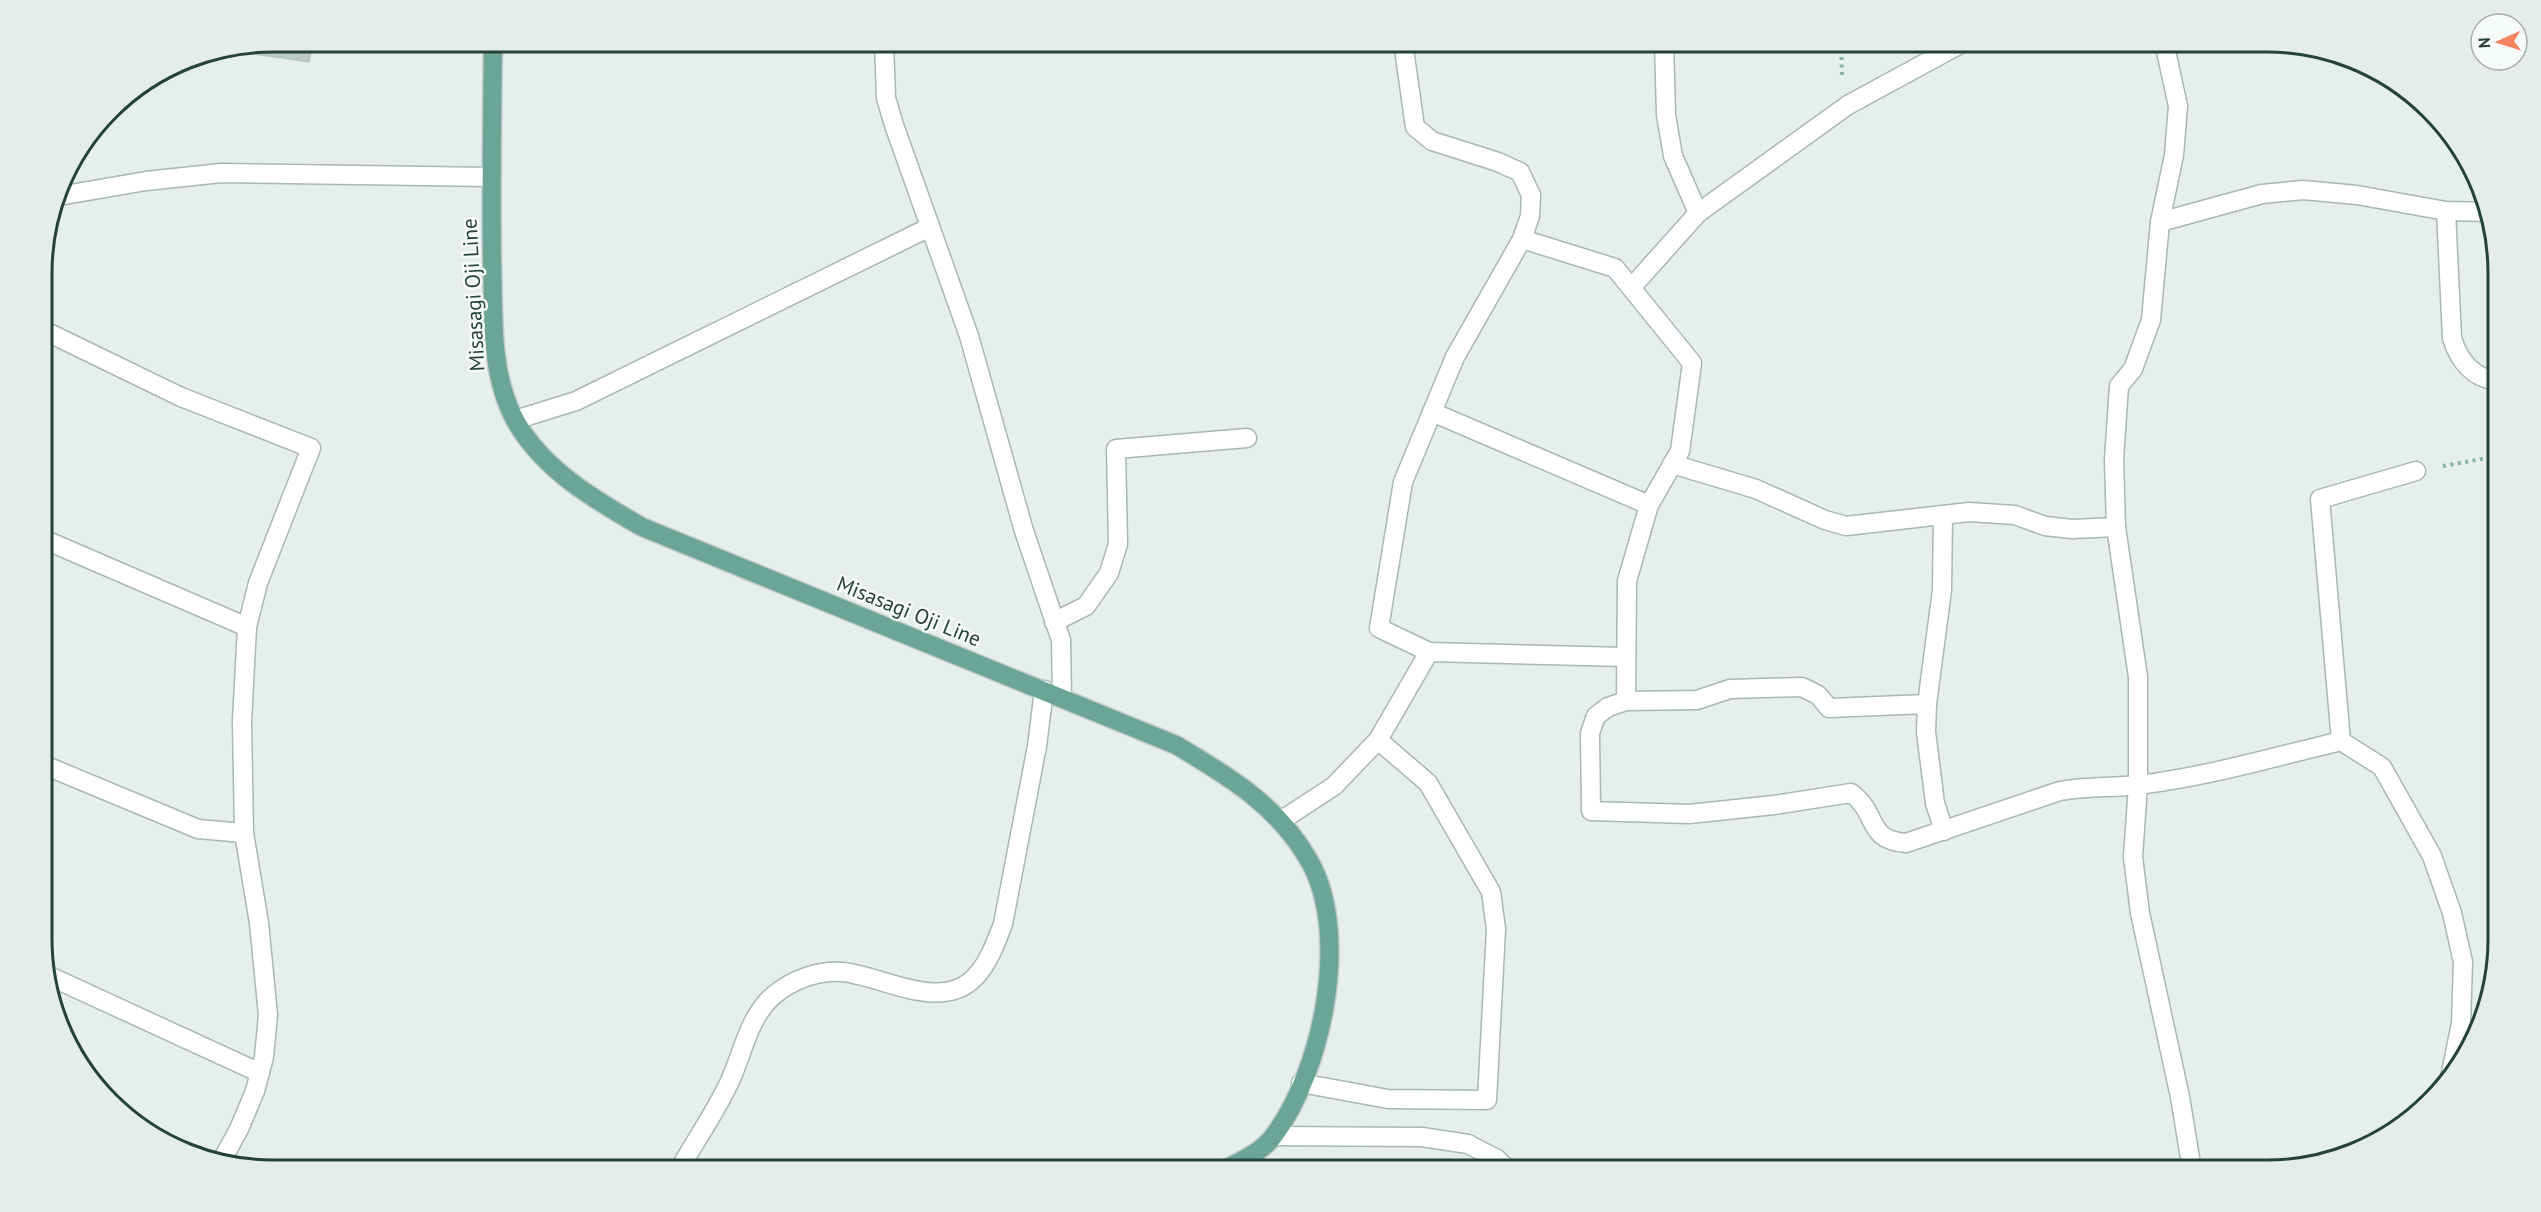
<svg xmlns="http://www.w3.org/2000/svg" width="2541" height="1212" font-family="'PT Sans',sans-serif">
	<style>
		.building { fill: #bbcac4; stroke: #b8c9c2; stroke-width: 1.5 }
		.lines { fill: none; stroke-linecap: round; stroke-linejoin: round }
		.minor-casing { stroke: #a8b8b2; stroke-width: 21 }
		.major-casing { stroke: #c2cac8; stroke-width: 21 }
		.path { stroke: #86b3a5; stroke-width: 4; stroke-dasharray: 3 4.5; stroke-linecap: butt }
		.minor { stroke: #fff; stroke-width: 18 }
		.major { stroke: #6aa596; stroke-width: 18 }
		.labels { text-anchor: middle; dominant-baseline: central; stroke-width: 5; stroke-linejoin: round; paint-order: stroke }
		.street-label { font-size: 21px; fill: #24423a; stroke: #f7fbf9 }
		.rim { fill: none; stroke: #24423a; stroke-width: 3 }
	</style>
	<rect width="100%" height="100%" fill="#e6efeb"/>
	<path class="building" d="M274,42H312L309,62L241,52L242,48Z"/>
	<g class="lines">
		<defs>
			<g id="minor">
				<path d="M884,42L886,98L894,125L969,336L1024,531L1061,640L1062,698"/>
				<path d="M1403,42L1415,127L1432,141L1498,162L1520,172L1531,195L1530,216L1522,239L1455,357L1403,482L1379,628L1429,652L1625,657"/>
				<path d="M1664,42L1666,115L1673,156L1698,213"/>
				<path d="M2164,42L2178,106L2174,155L2160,222L2151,320L2133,369L2119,386L2114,460L2116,527L2138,677V785L2133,857L2140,913L2180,1097L2192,1170"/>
				<path d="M59,196L146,181L221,173L491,177"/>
				<path d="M2446,211L2452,338C2459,361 2473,378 2497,381"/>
				<path d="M2160,222L2262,194L2303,190L2357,195L2446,211L2489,212"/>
				<path d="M1522,239L1615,268L1692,363L1680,451L1649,505L1627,581L1626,701"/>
				<path d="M1631,288L1698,213L1848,105L1964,42"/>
				<path d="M43,330L181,397L311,448L258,583L247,627L242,721L244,833L259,923L268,1015L264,1057L255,1091L239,1129L222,1160"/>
				<path d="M1432,412L1649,505"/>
				<path d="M515,420L576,401L930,227"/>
				<path d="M1672,464L1756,489L1825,520L1846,526L1969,512L2015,515L2045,526L2072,529L2116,527"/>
				<path d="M1943,515L1942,590L1927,704L1926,732L1935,803L1944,831"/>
				<path d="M43,539L247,627"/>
				<path d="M1054,622L1086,606L1109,573L1118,544L1116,449L1247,438"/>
				<path d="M1927,704L1829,708L1818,695L1802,687L1730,689L1697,700L1626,701L1608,707L1596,716L1590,733L1591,811L1689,814L1774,805L1851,793C1879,813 1865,840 1906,843L2060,791C2086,786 2112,788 2138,785C2206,777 2274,757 2341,741L2382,767L2432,856L2452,913L2463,962L2461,1023L2450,1078"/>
				<path d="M2341,741L2320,499L2416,471"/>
				<path d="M44,765L198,829L244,833"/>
				<path d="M1282,820L1334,786L1378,740L1429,652"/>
				<path d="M45,974L260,1073"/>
				<path d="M1301,1083L1388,1099L1487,1100L1496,929L1491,892L1428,783L1378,740"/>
				<path d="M1274,1136L1422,1137L1468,1144L1497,1159L1508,1170"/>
				<path d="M679,1170C695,1141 715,1113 729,1083C743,1054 748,1017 774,995C792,980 818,970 842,972C881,975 942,1014 976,976C989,962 996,942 1003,924L1037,746L1044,690"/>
			</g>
			<path id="major" d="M493,42C492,115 491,187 492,260C494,313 489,372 515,420C543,470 595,500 642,527L1176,745C1230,777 1280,807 1311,864C1350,937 1322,1070 1275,1134C1264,1151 1240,1162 1223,1170"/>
		</defs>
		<use href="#minor" class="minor-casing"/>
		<use href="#major" class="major-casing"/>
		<g class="path">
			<path d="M1841,42L1842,75"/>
			<path d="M2443,466L2498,456"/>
		</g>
		<use href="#minor" class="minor"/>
		<use href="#major" class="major"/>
	</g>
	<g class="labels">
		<g class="street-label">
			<text transform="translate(473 295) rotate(-93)">Misasagi Oji Line</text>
			<text transform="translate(909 611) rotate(22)">Misasagi Oji Line</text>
		</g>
	</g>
	<path d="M0 0H2541V1212H0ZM273 52H2267A221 221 0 0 1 2488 273V939A221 221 0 0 1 2267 1160H273A221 221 0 0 1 52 939V273A221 221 0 0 1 273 52Z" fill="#e6ecea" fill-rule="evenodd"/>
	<path class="rim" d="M273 52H2267A221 221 0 0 1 2488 273V939A221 221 0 0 1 2267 1160H273A221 221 0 0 1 52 939V273A221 221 0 0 1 273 52Z"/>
	<g transform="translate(2499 42) rotate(267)"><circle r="28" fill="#f7fbf9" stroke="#a3b1ad" stroke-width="1.5"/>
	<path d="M0-4.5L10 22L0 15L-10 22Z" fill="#f4845f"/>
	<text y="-9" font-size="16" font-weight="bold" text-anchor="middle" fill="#24423a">N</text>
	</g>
</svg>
